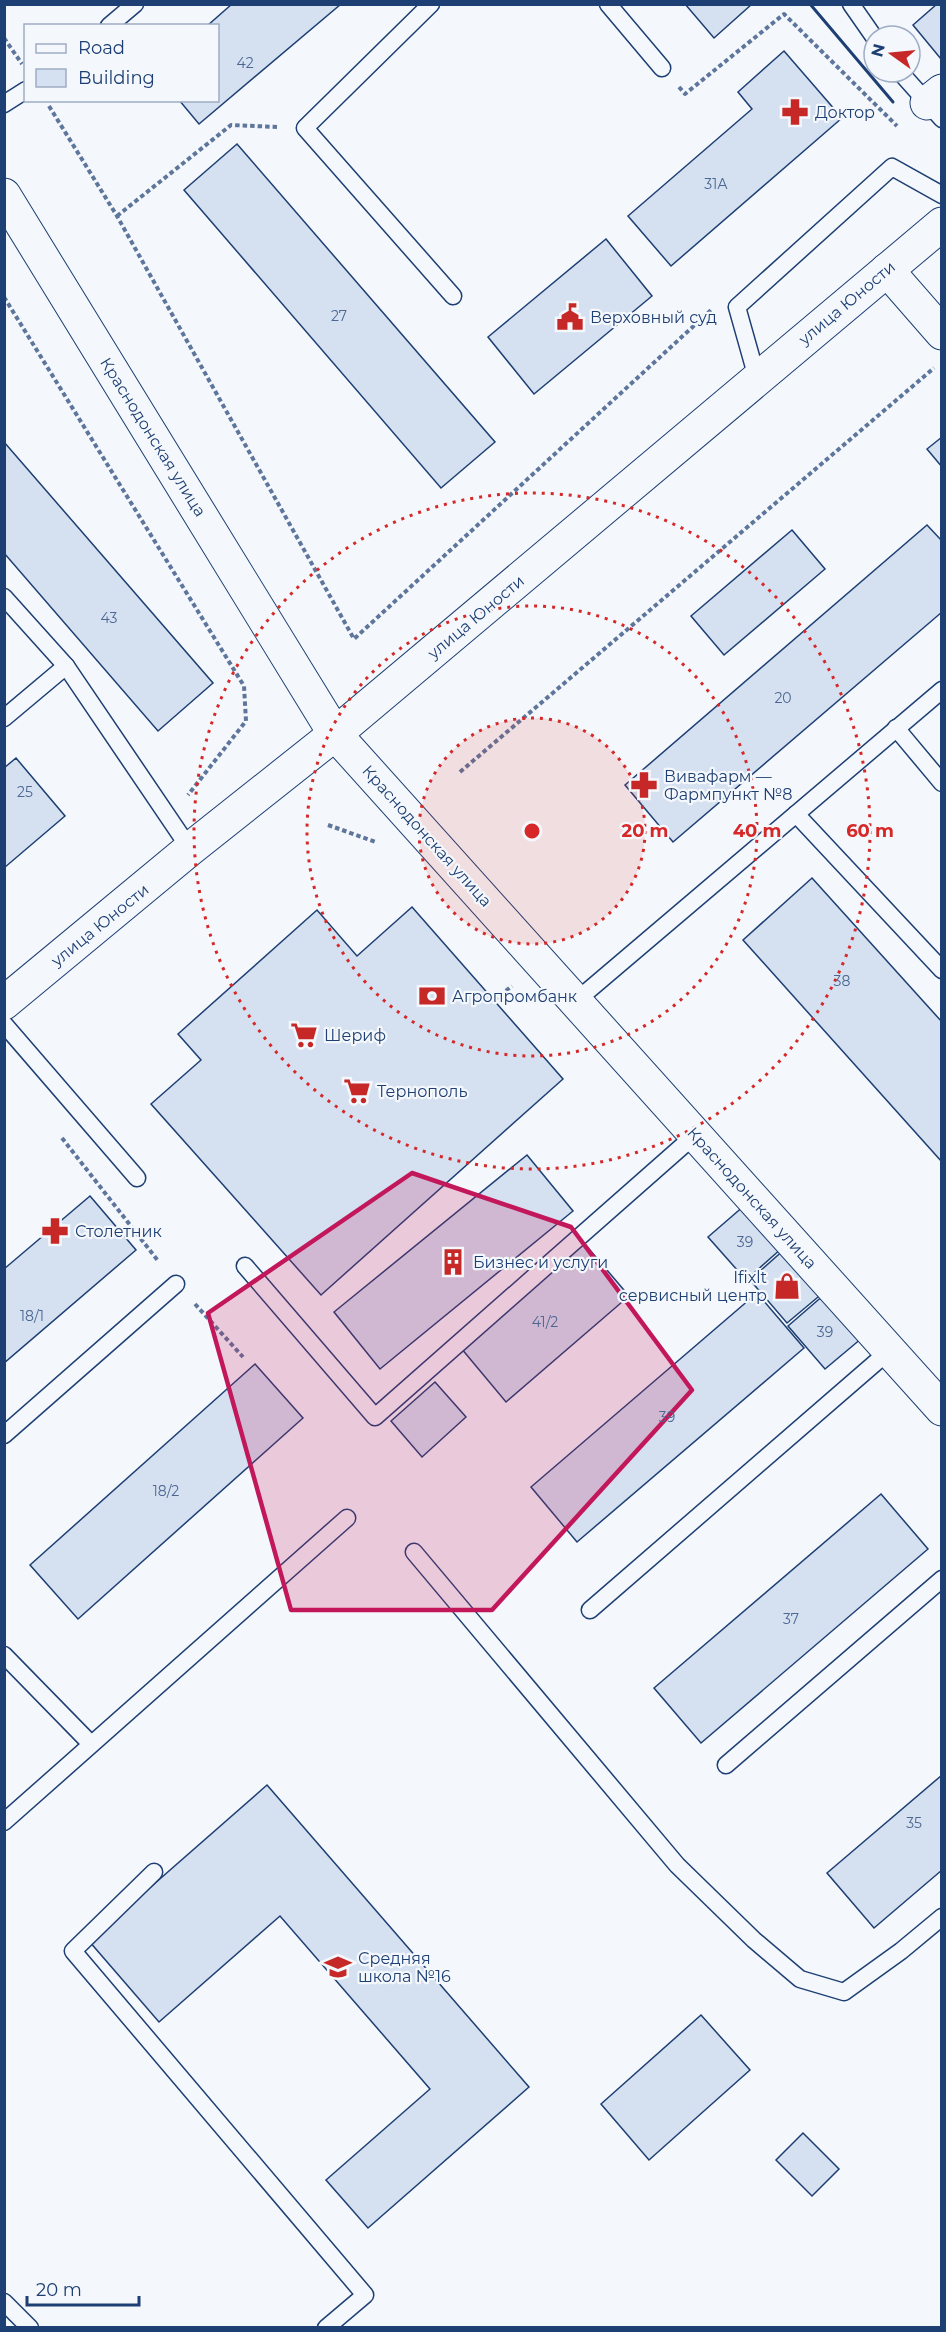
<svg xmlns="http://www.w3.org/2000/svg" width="946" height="2332" font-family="Montserrat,sans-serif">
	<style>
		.building { fill: #d5e0f0; stroke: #1d3f73; stroke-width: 1.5 }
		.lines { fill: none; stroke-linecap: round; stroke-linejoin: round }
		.lane-casing { stroke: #1d3f73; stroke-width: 19 }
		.street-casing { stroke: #1d3f73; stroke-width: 35 }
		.secondary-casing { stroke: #1d3f73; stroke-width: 35 }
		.path { stroke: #5e769c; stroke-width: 4; stroke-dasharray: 4.5 3; stroke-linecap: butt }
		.lane { stroke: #f4f7fb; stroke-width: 16 }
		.street { stroke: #f4f7fb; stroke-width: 33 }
		.secondary { stroke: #f4f7fb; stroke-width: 33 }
		.wall { stroke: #1d3f73; stroke-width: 3 }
		.marked { fill: #c2185b; fill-opacity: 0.2; stroke: #c2185b; stroke-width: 4.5; stroke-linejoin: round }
		.ring { fill: none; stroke: #d62828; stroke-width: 3; stroke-dasharray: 3 6 }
		.labels { text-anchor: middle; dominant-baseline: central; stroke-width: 4.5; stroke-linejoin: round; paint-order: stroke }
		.number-label { font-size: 14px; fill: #4b6792 }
		.poi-label { font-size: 16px; fill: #1d3f73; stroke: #f4f7fb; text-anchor: start }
		.street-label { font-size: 16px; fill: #1d3f73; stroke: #f4f7fb }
		.centre { fill: #d62828; stroke: #f4f7fb; stroke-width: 3 }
		.ring-label { font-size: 18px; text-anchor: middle; font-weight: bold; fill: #d62828; stroke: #f4f7fb; stroke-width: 4.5; stroke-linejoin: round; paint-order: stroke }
	</style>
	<rect width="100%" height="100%" fill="#f4f7fb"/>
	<g class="building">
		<path d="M232,4H341L199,124L179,100H218V26H207Z"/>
		<path d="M685,4H752L714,38Z"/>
		<path d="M937,4H942L941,59L913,25Z"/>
		<path d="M784,51L842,118L671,266L628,216L752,109L738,92Z"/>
		<path d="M237,144L495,442L441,488L184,190Z"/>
		<path d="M606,239L652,296L534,394L488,337Z"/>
		<path d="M942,437V467L927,449Z"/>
		<path d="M4,442L213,683L158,731L4,553Z"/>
		<path d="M927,525L942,541V612L673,842L625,785Z"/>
		<path d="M792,530L825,569L724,655L691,616Z"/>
		<path d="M16,758L65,816L4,868V768Z"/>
		<path d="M812,878L942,1022V1162L743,940Z"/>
		<path d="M412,907L563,1079L321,1295L151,1104L201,1060L178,1034L317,910L357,956Z"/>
		<path d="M527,1155L573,1211L380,1369L334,1312Z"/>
		<path d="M90,1196L136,1250L4,1363V1269Z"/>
		<path d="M745,1205L782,1248L746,1280L708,1237Z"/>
		<path d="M584,1243L629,1296L506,1402L461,1348Z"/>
		<path d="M786,1248L824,1292L787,1323L750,1280Z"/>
		<path d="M757,1293L804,1348L577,1542L531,1487Z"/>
		<path d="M825,1294L862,1338L825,1369L788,1326Z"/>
		<path d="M255,1364L303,1418L78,1619L30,1565Z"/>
		<path d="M435,1382L466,1417L422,1457L391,1421Z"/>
		<path d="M881,1494L928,1549L701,1743L654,1688Z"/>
		<path d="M942,1775V1870L874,1928L827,1873Z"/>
		<path d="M267,1785L529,2087L368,2228L326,2180L430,2089L280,1916L159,2022L89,1941Z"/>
		<path d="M701,2015L750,2070L649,2160L601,2104Z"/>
		<path d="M803,2133L839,2169L812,2196L776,2160Z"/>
	</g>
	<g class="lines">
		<defs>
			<g id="lane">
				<path d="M431,4L305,128L453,296"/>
				<path d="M608,4L662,68"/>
				<path d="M851,4L874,37"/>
				<path d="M109,26L135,4"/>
				<path d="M900,72L942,119"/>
				<path d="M4,104L26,90"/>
				<path d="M757,378L737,307L892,167L942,195"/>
				<path d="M4,597L66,666L190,849"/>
				<path d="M4,718L66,666"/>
				<path d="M896,728L942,783"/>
				<path d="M796,814L942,970"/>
				<path d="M576,1001L942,690"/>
				<path d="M4,1024L137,1178"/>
				<path d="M245,1266L375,1417L695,1135"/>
				<path d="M4,1435L176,1284"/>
				<path d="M414,1552L677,1865L754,1940L800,1979L844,1992L901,1951L942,1917"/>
				<path d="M590,1610L889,1351"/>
				<path d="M4,1655L91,1744"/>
				<path d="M726,1765L942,1579"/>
				<path d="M4,1822L347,1518"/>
				<path d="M154,1872L73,1951L365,2295L326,2328"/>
				<path d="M4,2302L30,2328"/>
			</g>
			<g id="street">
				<path d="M927,103L942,91"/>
				<path d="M887,270L942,333"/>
				<path d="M335,734L942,224"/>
			</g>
			<g id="secondary">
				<path d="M4,195L335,734L942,1409"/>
				<path d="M4,1003L190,849L335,734"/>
			</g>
		</defs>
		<use href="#lane" class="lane-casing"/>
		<use href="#street" class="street-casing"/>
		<use href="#secondary" class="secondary-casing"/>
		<g class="path">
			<path d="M4,38L22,64"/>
			<path d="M679,87L685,94L784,14L897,126"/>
			<path d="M49,106L117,216L354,639L711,310"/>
			<path d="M117,216L231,125L277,127"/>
			<path d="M4,297L244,686L246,721L188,795"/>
			<path d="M460,772L934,368"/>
			<path d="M328,825L376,842"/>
			<path d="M494,1000L512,986"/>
			<path d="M62,1138L159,1262"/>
			<path d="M195,1304L243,1357"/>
		</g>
		<use href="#lane" class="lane"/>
		<use href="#street" class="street"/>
		<use href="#secondary" class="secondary"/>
		<path class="wall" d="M810,4L893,102"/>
	</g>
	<path class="marked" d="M412,1173L571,1227L692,1390L492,1610H291L208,1313Z"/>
	<circle cx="532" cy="831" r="113" fill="#d62828" fill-opacity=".12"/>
	<g class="ring">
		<circle cx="532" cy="831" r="113"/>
		<circle cx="532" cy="831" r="225"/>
		<circle cx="532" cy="831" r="338"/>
	</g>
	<defs>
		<symbol id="pharmacy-bare" viewBox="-9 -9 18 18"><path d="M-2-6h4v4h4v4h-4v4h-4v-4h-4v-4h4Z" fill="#c62828" stroke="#f4f7fb" stroke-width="2.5" paint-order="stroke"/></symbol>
		<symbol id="civic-bare" viewBox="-9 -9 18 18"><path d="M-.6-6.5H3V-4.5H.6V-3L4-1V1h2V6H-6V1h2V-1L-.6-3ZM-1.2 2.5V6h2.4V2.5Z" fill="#c62828" stroke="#f4f7fb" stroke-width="2.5" paint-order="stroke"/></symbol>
		<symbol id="bank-bare" viewBox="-9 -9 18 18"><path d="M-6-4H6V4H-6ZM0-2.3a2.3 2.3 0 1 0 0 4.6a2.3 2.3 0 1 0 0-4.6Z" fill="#c62828" stroke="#f4f7fb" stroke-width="2.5" paint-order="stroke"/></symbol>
		<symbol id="supermarket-bare" viewBox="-9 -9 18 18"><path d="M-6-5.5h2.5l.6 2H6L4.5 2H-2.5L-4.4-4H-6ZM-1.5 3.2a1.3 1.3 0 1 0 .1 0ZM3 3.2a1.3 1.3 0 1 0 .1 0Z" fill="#c62828" stroke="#f4f7fb" stroke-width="2.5" paint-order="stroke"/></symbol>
		<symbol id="building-bare" viewBox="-9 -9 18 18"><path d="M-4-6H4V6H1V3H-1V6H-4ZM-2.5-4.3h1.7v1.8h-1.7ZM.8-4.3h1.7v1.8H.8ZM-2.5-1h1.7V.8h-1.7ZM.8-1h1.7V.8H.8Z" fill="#c62828" stroke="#f4f7fb" stroke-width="2.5" paint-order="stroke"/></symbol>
		<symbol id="shop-bare" viewBox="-9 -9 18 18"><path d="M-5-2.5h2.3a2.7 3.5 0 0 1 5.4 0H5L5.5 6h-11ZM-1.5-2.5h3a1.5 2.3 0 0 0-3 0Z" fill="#c62828" stroke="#f4f7fb" stroke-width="2.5" paint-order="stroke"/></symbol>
		<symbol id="school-bare" viewBox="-9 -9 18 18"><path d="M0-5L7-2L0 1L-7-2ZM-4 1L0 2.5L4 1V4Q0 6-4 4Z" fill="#c62828" stroke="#f4f7fb" stroke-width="2.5" paint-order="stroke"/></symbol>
	</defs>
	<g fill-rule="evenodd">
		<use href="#pharmacy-bare" x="776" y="93" width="38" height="38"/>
		<use href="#civic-bare" x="551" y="298" width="38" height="38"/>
		<use href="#pharmacy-bare" x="625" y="766" width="38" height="38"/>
		<use href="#bank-bare" x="413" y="977" width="38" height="38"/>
		<use href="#supermarket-bare" x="285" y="1016" width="38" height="38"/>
		<use href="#supermarket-bare" x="338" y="1072" width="38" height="38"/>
		<use href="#pharmacy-bare" x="36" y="1212" width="38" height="38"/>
		<use href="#building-bare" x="434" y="1243" width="38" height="38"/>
		<use href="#shop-bare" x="768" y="1267" width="38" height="38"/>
		<use href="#school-bare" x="319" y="1948" width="38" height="38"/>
	</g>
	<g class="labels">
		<g class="number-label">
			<text x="245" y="63">42</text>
			<text x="716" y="184">31А</text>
			<text x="339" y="316">27</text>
			<text x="109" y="618">43</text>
			<text x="783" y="698">20</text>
			<text x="25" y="792">25</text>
			<text x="842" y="981">38</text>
			<text x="745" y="1242">39</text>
			<text x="32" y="1316">18/1</text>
			<text x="545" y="1322">41/2</text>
			<text x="825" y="1332">39</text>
			<text x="667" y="1417">39</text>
			<text x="166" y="1491">18/2</text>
			<text x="791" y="1619">37</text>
			<text x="914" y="1823">35</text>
		</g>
		<g class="poi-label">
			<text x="815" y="112">Доктор</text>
			<text x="590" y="317">Верховный суд</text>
			<text x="664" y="776">Вивафарм —<tspan x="664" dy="18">Фармпункт №8</tspan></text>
			<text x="452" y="996">Агропромбанк</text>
			<text x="324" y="1035">Шериф</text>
			<text x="377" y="1091">Тернополь</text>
			<text x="75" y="1231">Столетник</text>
			<text x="473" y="1262">Бизнес и услуги</text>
			<text x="767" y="1277" text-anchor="end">Ifixlt<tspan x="767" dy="18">сервисный центр</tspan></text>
			<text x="358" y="1958">Средняя<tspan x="358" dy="18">школа №16</tspan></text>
		</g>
		<g class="street-label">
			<text transform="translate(847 303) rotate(-40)">улица Юности</text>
			<text transform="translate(153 437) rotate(58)">Краснодонская улица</text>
			<text transform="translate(476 617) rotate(-40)">улица Юности</text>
			<text transform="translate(427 836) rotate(48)">Краснодонская улица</text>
			<text transform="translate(100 925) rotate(-39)">улица Юности</text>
			<text transform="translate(752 1198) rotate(48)">Краснодонская улица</text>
		</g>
	</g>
	<circle cx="532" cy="831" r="9" class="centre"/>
	<g class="ring-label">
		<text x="645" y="837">20 m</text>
		<text x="757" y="837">40 m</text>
		<text x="870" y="837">60 m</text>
	</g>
	<rect width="946" height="2332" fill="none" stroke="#1d3f73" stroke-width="12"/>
	<rect x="24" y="24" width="195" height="78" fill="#f4f7fb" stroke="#9eadc5" stroke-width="1.5"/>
	<rect x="36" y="44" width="30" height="9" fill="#f4f7fb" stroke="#9eadc5" stroke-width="1.5"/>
	<text x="78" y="54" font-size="18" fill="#1d3f73">Road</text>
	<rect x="36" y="69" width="30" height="18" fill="#d5e0f0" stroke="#9eadc5" stroke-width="1.5"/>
	<text x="78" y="84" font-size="18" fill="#1d3f73">Building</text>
	<g transform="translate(892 54) rotate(285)"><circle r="28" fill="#f4f7fb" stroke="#9eadc5" stroke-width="1.5"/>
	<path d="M0-4.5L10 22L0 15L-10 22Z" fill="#c62828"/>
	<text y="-9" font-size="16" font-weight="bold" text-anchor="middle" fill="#1d3f73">N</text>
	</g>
	<path d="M27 2296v9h112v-9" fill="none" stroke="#1d3f73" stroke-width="3"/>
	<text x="36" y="2296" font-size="18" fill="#1d3f73" stroke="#f4f7fb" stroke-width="4.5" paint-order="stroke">20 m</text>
</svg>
